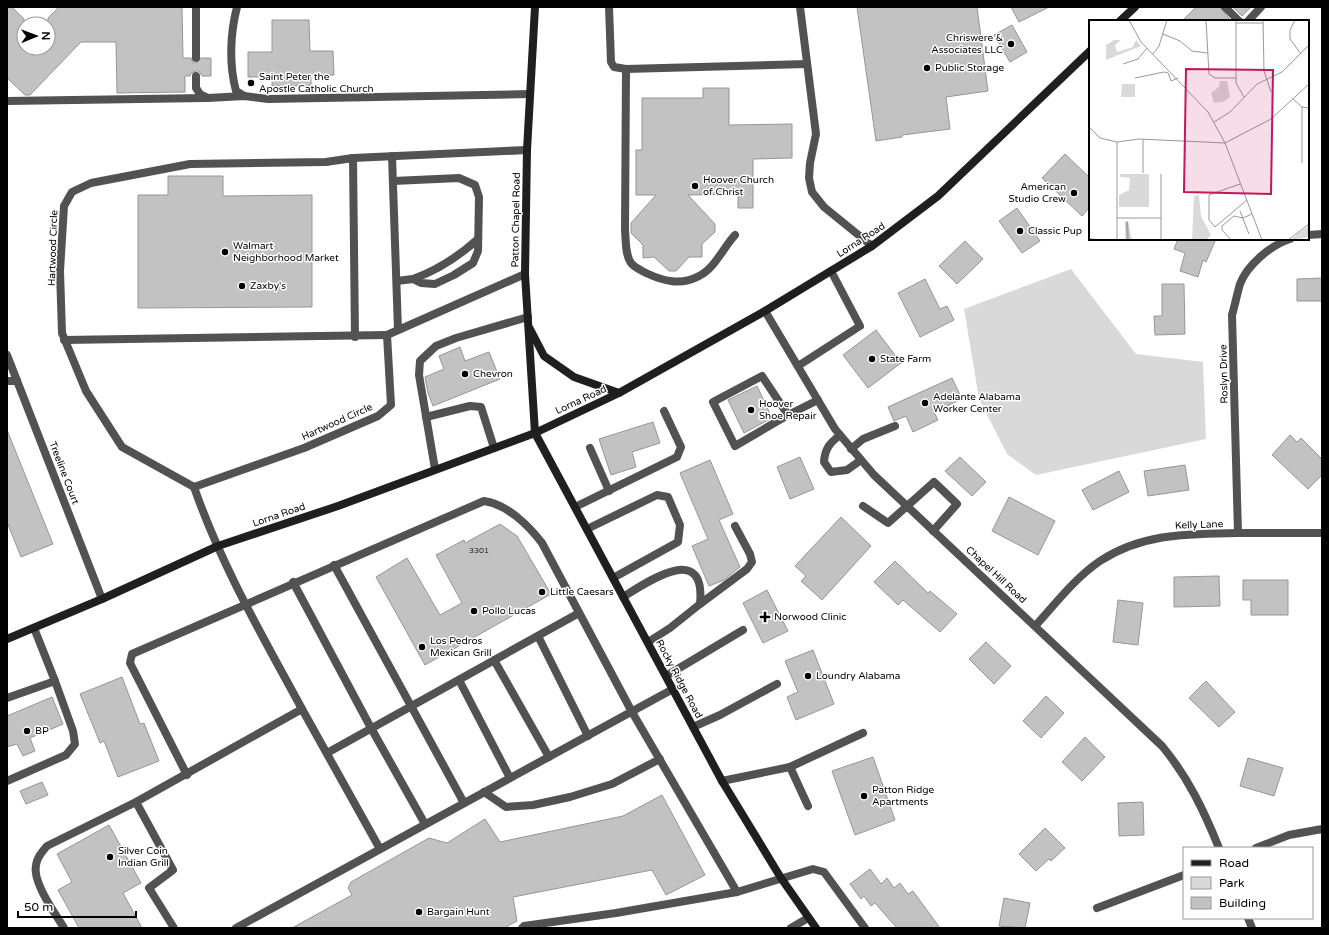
<svg xmlns="http://www.w3.org/2000/svg" width="1329" height="935" font-family="'Varela Round',sans-serif">
	<style>
		.green { fill: #d9d9d9 }
		.building { fill: #c2c2c2; stroke: #969696 }
		.lines { fill: none; stroke-linecap: round; stroke-linejoin: round }
		.lane { stroke: #525252; stroke-width: 8 }
		.street { stroke: #525252; stroke-width: 8 }
		.secondary { stroke: #1f1f1f; stroke-width: 8 }
		.poi-dot { fill: #000; stroke: #fff; stroke-width: 1.5 }
		.labels { text-anchor: middle; dominant-baseline: central; stroke-width: 3; stroke-linejoin: round; paint-order: stroke }
		.number-label { font-size: 8px; fill: #303030 }
		.poi-label { font-size: 10px; fill: #000; stroke: #fff; text-anchor: start }
		.street-label { font-size: 10px; fill: #000; stroke: #fff }
		.inset-river { fill: none; stroke: #a0a0a0; stroke-width: 2 }
		.inset-road { fill: none; stroke: #999; stroke-width: 1 }
		.view { fill: #c2185b; fill-opacity: 0.15; stroke: #c2185b; stroke-width: 2 }
		.inset-edge { fill: none; stroke: #000; stroke-width: 2 }
	</style>
	<rect width="100%" height="100%" fill="#fff"/>
	<path class="green" d="M1071,269L1136,354L1203,362L1206,439L1036,475L1007,454L979,399L964,309Z"/>
	<g class="building">
		<path d="M7,7H12L24,19V48H48V18L59,7H182L183,58H191L193,63H196L201,58H211V76H202L199,71H196L191,73L190,76H185V92L117,93L116,42H81L30,95H25L7,78Z"/>
		<path d="M857,7H977L988,91L946,97L950,129L902,135V137L876,141Z"/>
		<path d="M1011,7H1049L1019,22Z"/>
		<path d="M1196,7H1220L1231,21H1182Z"/>
		<path d="M1233,7H1251L1242,16Z"/>
		<path d="M272,20H309L310,51H333L334,75L311,76V86H272V77H248V52H272Z"/>
		<path d="M1012,25L1027,52L1010,62L994,35Z"/>
		<path d="M703,88H729V125L792,124V158L753,159V208H738V194L688,195L715,224V232L702,244V257H689L676,271H669L654,257L643,258V245L631,233V223L656,195H636V150H642V98H703Z"/>
		<path d="M1065,154L1090,178V207L1082,216L1042,178Z"/>
		<path d="M168,176H223V196L312,195V307L138,308V195H168Z"/>
		<path d="M1017,208L1040,241L1022,253L999,221Z"/>
		<path d="M1178,239H1216L1206,262L1203,260L1198,277L1180,271L1185,253L1174,249Z"/>
		<path d="M965,241L983,259L957,284L939,266Z"/>
		<path d="M1322,278V301H1297V279Z"/>
		<path d="M925,279L940,309L947,306L954,320L920,337L898,293Z"/>
		<path d="M1162,284H1184L1185,334L1155,335L1154,316H1162Z"/>
		<path d="M876,330L901,363L868,388L843,355Z"/>
		<path d="M460,347L465,361L489,352L500,379L433,406L428,393L425,377L444,369L439,356Z"/>
		<path d="M952,378L962,399L934,412L938,420L913,432L906,416L894,421L888,407Z"/>
		<path d="M757,386L772,418L744,433L728,400Z"/>
		<path d="M653,422L660,443L632,452L636,467L611,475L599,439Z"/>
		<path d="M7,430L53,544L21,557L7,522Z"/>
		<path d="M1290,435L1297,442L1301,438L1322,459V475L1308,489L1272,455Z"/>
		<path d="M800,457L814,489L790,499L777,467Z"/>
		<path d="M960,457L986,482L972,496L945,471Z"/>
		<path d="M710,460L733,514L719,520L740,567L724,580L709,586L692,546L708,539L680,473Z"/>
		<path d="M1185,465L1189,490L1148,496L1144,471Z"/>
		<path d="M1119,471L1129,492L1093,510L1082,490Z"/>
		<path d="M1009,497L1055,521L1038,555L992,531Z"/>
		<path d="M841,517L871,546L822,600L801,581L806,576L795,566Z"/>
		<path d="M500,524L517,536L551,594L425,665L376,577L407,558L440,615L462,603L436,555L464,540L465,543Z"/>
		<path d="M895,561L928,593L930,591L957,614L940,632L903,600L898,605L874,582Z"/>
		<path d="M1219,576L1220,606L1174,607V577Z"/>
		<path d="M1243,580H1288V615H1251V600H1243Z"/>
		<path d="M767,590L788,631L763,643L743,603Z"/>
		<path d="M1118,600L1143,603L1138,645L1113,642Z"/>
		<path d="M986,642L1011,666L994,684L969,659Z"/>
		<path d="M813,650L834,704L796,720L787,697L798,692L785,661Z"/>
		<path d="M122,677L140,724L144,723L159,761L118,777L104,741L100,743L80,694Z"/>
		<path d="M1206,681L1235,712L1219,727L1189,698Z"/>
		<path d="M1046,696L1064,713L1041,738L1023,721Z"/>
		<path d="M52,697L63,724L30,738L35,751L23,756L17,744L7,747V716Z"/>
		<path d="M1085,737L1105,757L1082,781L1062,762Z"/>
		<path d="M873,757L895,820L855,835L832,771Z"/>
		<path d="M1248,758L1283,768L1274,796L1240,786Z"/>
		<path d="M42,782L48,795L26,804L20,791Z"/>
		<path d="M662,795L705,875L666,895L652,870L513,897L517,921L504,928H292L352,895L348,888L351,882L429,838L447,843L485,819L500,842L623,816Z"/>
		<path d="M1143,802L1144,835L1119,836L1118,803Z"/>
		<path d="M109,825L141,883L123,893L142,928H79L58,890L72,882L57,854Z"/>
		<path d="M1045,828L1065,848L1051,861L1049,859L1036,871L1019,854Z"/>
		<path d="M870,869L881,884L887,878L894,888L900,883L908,894L913,891L940,928H897L875,903L871,906L864,896L861,899L850,884Z"/>
		<path d="M1004,898L1030,903L1025,928L999,926Z"/>
	</g>
	<g class="lines">
		<g class="lane">
			<path d="M237,7C230,34 229,65 236,91L244,96"/>
			<path d="M609,7L611,62L614,67L626,69L807,64"/>
			<path d="M800,7L816,134L810,163L809,178L812,192L824,207L872,246"/>
			<path d="M1225,7L1239,21"/>
			<path d="M1248,21L1261,7"/>
			<path d="M196,58V7"/>
			<path d="M626,69L625,230C626,240 625,255 631,263C635,268 641,270 646,273C663,281 681,286 699,276C715,268 723,248 735,235"/>
			<path d="M196,76V88L200,94L208,98L244,96L268,99L530,94"/>
			<path d="M7,101L206,98"/>
			<path d="M392,156L398,330"/>
			<path d="M353,158L355,337"/>
			<path d="M393,181L459,178L475,185L479,197L478,251L473,263L454,275L435,284L421,283L413,279L397,281"/>
			<path d="M413,279C438,270 458,257 478,239"/>
			<path d="M64,340L387,335"/>
			<path d="M798,366L860,326L831,271"/>
			<path d="M788,415L735,446L713,402L762,376L788,415L818,400"/>
			<path d="M426,417L470,406L481,407L494,448"/>
			<path d="M840,435C830,443 825,448 824,462L831,472L847,470L861,460"/>
			<path d="M590,448L609,491"/>
			<path d="M851,449L863,439L895,426"/>
			<path d="M435,469L419,375L420,361L436,346L456,338L528,317"/>
			<path d="M194,487L304,448L378,416L391,405L387,335L525,274"/>
			<path d="M863,506L888,523L934,482L957,504L933,531"/>
			<path d="M575,507L677,457L681,447L664,411"/>
			<path d="M587,529L657,495L668,497L680,525L678,542L613,578"/>
			<path d="M334,565L464,803"/>
			<path d="M293,582L371,728L425,824"/>
			<path d="M623,597C650,580 706,542 700,604L670,628L648,642"/>
			<path d="M700,604L747,569L752,562L750,554L735,526"/>
			<path d="M538,636L588,736"/>
			<path d="M494,660L549,757"/>
			<path d="M666,676L743,630"/>
			<path d="M459,680L510,778"/>
			<path d="M7,698L55,681L34,628"/>
			<path d="M302,709L380,849"/>
			<path d="M693,727L720,715L777,684"/>
			<path d="M327,753L579,613"/>
			<path d="M790,767L808,806"/>
			<path d="M187,775L130,663L132,654L484,501C507,504 529,526 542,543L632,712L737,892"/>
			<path d="M7,781L66,755L75,744L73,731L55,681"/>
			<path d="M722,781L790,767L863,733"/>
			<path d="M484,792L506,807L533,805L570,797L612,784L660,759"/>
			<path d="M64,928C55,913 32,882 36,865C37,857 42,852 47,846L136,802"/>
			<path d="M174,928L149,888L173,870L136,802L302,709C263,637 221,565 194,487L122,447L86,391L62,333L60,271L64,206L72,192L91,183L190,164L326,162L353,158L527,150"/>
			<path d="M236,928L673,689"/>
			<path d="M522,928L524,926L616,913L737,892L813,869L824,872L865,928"/>
			<path d="M791,928L808,918"/>
		</g>
		<g class="street">
			<path d="M1308,235L1322,234"/>
			<path d="M765,311L835,429L874,475L1162,746C1188,777 1204,811 1219,848"/>
			<path d="M7,355L102,599"/>
			<path d="M7,381H17"/>
			<path d="M1238,533L1232,315C1235,305 1237,294 1240,284C1247,265 1271,245 1290,239"/>
			<path d="M1036,625C1056,603 1075,578 1100,561C1143,533 1188,534 1237,533C1265,533 1294,533 1322,533"/>
			<path d="M1256,848L1289,835L1322,829"/>
			<path d="M1097,908L1184,875"/>
			<path d="M1248,918L1252,928"/>
		</g>
		<g class="secondary">
			<path d="M535,7L527,150L525,274L535,433L722,781L781,878L816,928"/>
			<path d="M1120,21L1135,7"/>
			<path d="M530,329L544,356L574,377L619,393"/>
			<path d="M7,639L102,599L218,546L338,506L535,433L619,393L765,311L872,246L938,196L1090,51"/>
		</g>
	</g>
	<g class="poi-dot">
		<circle cx="1011" cy="44" r="4"/>
		<circle cx="927" cy="68" r="4"/>
		<circle cx="251" cy="83" r="4"/>
		<circle cx="695" cy="186" r="4"/>
		<circle cx="1074" cy="193" r="4"/>
		<circle cx="1020" cy="231" r="4"/>
		<circle cx="225" cy="252" r="4"/>
		<circle cx="242" cy="286" r="4"/>
		<circle cx="872" cy="359" r="4"/>
		<circle cx="465" cy="374" r="4"/>
		<circle cx="925" cy="403" r="4"/>
		<circle cx="751" cy="410" r="4"/>
		<circle cx="542" cy="592" r="4"/>
		<circle cx="474" cy="611" r="4"/>
		<path d="M763 611h4v4h4v4h-4v4h-4v-4h-4v-4h4z"/>
		<circle cx="422" cy="647" r="4"/>
		<circle cx="808" cy="676" r="4"/>
		<circle cx="27" cy="731" r="4"/>
		<circle cx="864" cy="796" r="4"/>
		<circle cx="110" cy="857" r="4"/>
		<circle cx="419" cy="912" r="4"/>
	</g>
	<g class="labels">
		<g class="number-label">
			<text x="479" y="550">3301</text>
		</g>
		<g class="poi-label">
			<text x="1003" y="38" text-anchor="end">Chriswere &amp;<tspan x="1003" dy="12">Associates LLC</tspan></text>
			<text x="935" y="68">Public Storage</text>
			<text x="259" y="77">Saint Peter the<tspan x="259" dy="12">Apostle Catholic Church</tspan></text>
			<text x="703" y="180">Hoover Church<tspan x="703" dy="12">of Christ</tspan></text>
			<text x="1066" y="187" text-anchor="end">American<tspan x="1066" dy="12">Studio Crew</tspan></text>
			<text x="1028" y="231">Classic Pup</text>
			<text x="233" y="246">Walmart<tspan x="233" dy="12">Neighborhood Market</tspan></text>
			<text x="250" y="286">Zaxby's</text>
			<text x="880" y="359">State Farm</text>
			<text x="473" y="374">Chevron</text>
			<text x="933" y="397">Adelante Alabama<tspan x="933" dy="12">Worker Center</tspan></text>
			<text x="759" y="404">Hoover<tspan x="759" dy="12">Shoe Repair</tspan></text>
			<text x="550" y="592">Little Caesars</text>
			<text x="482" y="611">Pollo Lucas</text>
			<text x="774" y="617">Norwood Clinic</text>
			<text x="430" y="641">Los Pedros<tspan x="430" dy="12">Mexican Grill</tspan></text>
			<text x="816" y="676">Loundry Alabama</text>
			<text x="35" y="731">BP</text>
			<text x="872" y="790">Patton Ridge<tspan x="872" dy="12">Apartments</tspan></text>
			<text x="118" y="851">Silver Coin<tspan x="118" dy="12">Indian Grill</tspan></text>
			<text x="427" y="912">Bargain Hunt</text>
		</g>
		<g class="street-label">
			<text transform="translate(516 220) rotate(-89)">Patton Chapel Road</text>
			<text transform="translate(861 240) rotate(-33)">Lorna Road</text>
			<text transform="translate(53 248) rotate(-88)">Hartwood Circle</text>
			<text transform="translate(1224 374) rotate(-91)">Roslyn Drive</text>
			<text transform="translate(581 400) rotate(-25)">Lorna Road</text>
			<text transform="translate(337 422) rotate(-24)">Hartwood Circle</text>
			<text transform="translate(64 473) rotate(69)">Treeline Court</text>
			<text transform="translate(279 515) rotate(-19)">Lorna Road</text>
			<text transform="translate(1199 525) rotate(-2)">Kelly Lane</text>
			<text transform="translate(996 575) rotate(43)">Chapel Hill Road</text>
			<text transform="translate(679 679) rotate(62)">Rocky Ridge Road</text>
		</g>
	</g>
	<g transform="translate(1089 20)">
		<rect width="220" height="220" fill="#fff"/>
		<path d="M25,20H32L26,25L28,32L44,27L47,20L52,26L17,40V25ZM131,61H138L141,77L134,82L125,83L122,73L130,67ZM33,64H46V77H32ZM31,154H60V187H30V175L40,170L41,158L31,157ZM110,175L112,196L122,215L117,220H103L105,176ZM36,201H39L43,220H36ZM220,206V217L202,220L209,213Z" fill="#d9d9d9"/>
		<path class="inset-river" d="M38,202L39,220"/>
		<path class="inset-road" d="M40,0L52,22L119,92L136,123L173,220M117,0L120,54L126,58H147M147,0V63L155,77M174,0L175,51L182,72M206,0L201,10V19L212,34M147,3H174M74,14L91,21L103,31L119,33M64,34L70,26L78,0M34,44L49,39L58,28M46,58L75,52L79,53L82,61L89,58M204,79L213,87L220,88M125,102L141,92L168,64L193,52L220,25M0,107L11,118L28,122L50,119L136,123L182,99L220,64M213,143V87M54,153V119M72,154V220M151,164L120,175V200L126,207L158,180M151,191L160,214M28,198H72M0,219L21,220M28,220V122M142,220L133,210V206L145,196L154,198L163,194M199,220L220,204"/>
		<path class="view" d="M97,49L184,50L182,174L95,172Z"/>
		<rect width="220" height="220" class="inset-edge"/>
	</g>
	<rect width="1329" height="935" fill="none" stroke="#000000" stroke-width="16"/>
	<rect x="1183" y="847" width="130" height="72" fill="#ffffff" stroke="#999999"/>
	<rect x="1191" y="860" width="20" height="6" fill="#1f1f1f" stroke="#999999"/>
	<text x="1219" y="867" font-size="12" fill="#000000">Road</text>
	<rect x="1191" y="877" width="20" height="12" fill="#d9d9d9" stroke="#999999"/>
	<text x="1219" y="887" font-size="12" fill="#000000">Park</text>
	<rect x="1191" y="897" width="20" height="12" fill="#c2c2c2" stroke="#999999"/>
	<text x="1219" y="907" font-size="12" fill="#000000">Building</text>
	<g transform="translate(36 36) rotate(89)"><circle r="19" fill="#ffffff" stroke="#999999"/>
	<path d="M0-3L7 15L0 10L-7 15Z" fill="#000000"/>
	<text y="-6" font-size="11" font-weight="bold" text-anchor="middle" fill="#000000">N</text>
	</g>
	<path d="M18 911v6h118v-6" fill="none" stroke="#000000" stroke-width="2"/>
	<text x="24" y="911" font-size="12" fill="#000000" stroke="#ffffff" stroke-width="3" paint-order="stroke">50 m</text>
</svg>
